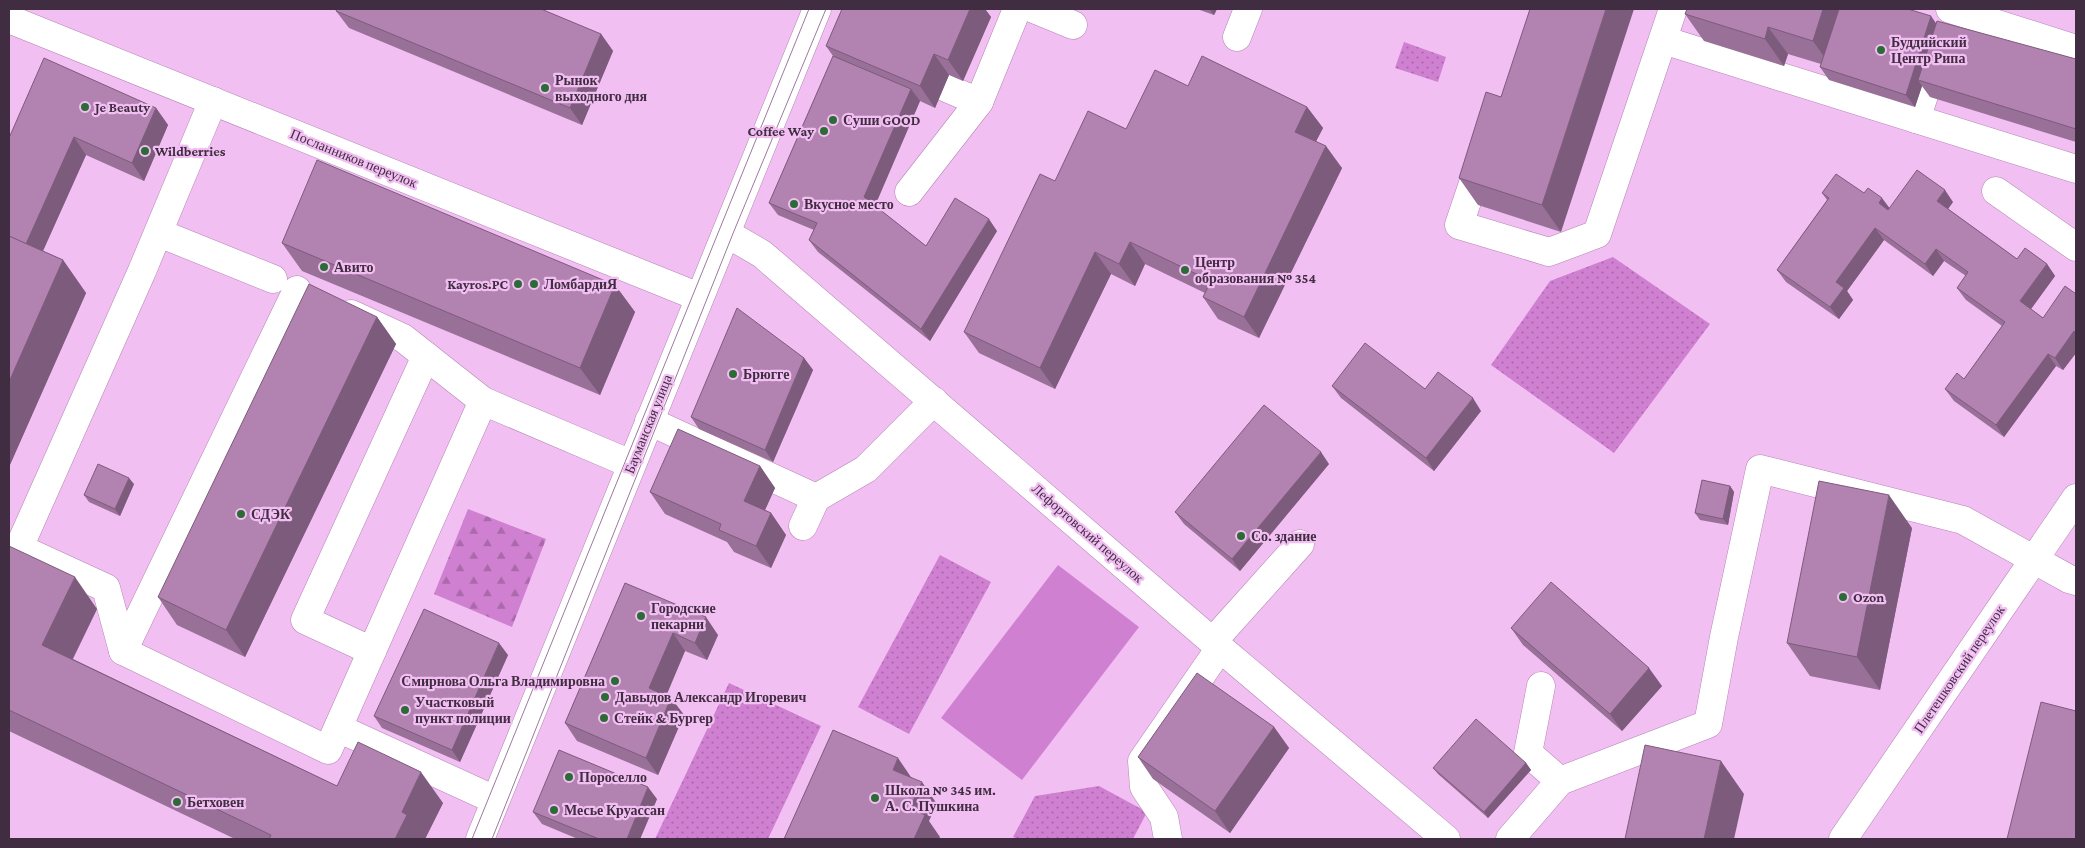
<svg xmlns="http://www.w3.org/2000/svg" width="2085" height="848" font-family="'Crimson Pro',serif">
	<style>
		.green { fill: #d080d1 }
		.forest { fill: url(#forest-firs) }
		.park { fill: url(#park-dots) }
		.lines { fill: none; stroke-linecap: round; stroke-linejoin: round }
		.minor-casing { stroke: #b484b4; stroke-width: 29 }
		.minor { stroke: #fff; stroke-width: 28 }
		.tram { stroke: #9d799d; stroke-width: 1 }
		.wall { fill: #997098 }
		.shaded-wall { fill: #7d5b7c }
		.building { fill: #b282b1; stroke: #7d5b7c }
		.poi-dot { fill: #2b6b35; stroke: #f2bff2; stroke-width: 2 }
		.labels { text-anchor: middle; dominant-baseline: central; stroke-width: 4.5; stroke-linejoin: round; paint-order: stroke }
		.poi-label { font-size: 14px; font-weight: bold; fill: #412d41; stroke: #f2bff2; text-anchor: start }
		.street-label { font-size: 14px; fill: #412d41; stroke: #f2bff2 }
	</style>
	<defs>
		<pattern id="forest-firs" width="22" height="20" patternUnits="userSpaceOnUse" patternTransform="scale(1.25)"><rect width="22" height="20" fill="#d080d1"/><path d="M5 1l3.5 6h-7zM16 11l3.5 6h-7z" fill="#aa69ab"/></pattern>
		<pattern id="park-dots" width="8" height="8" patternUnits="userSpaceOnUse" patternTransform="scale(1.25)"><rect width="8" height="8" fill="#d080d1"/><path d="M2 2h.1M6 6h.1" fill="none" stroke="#aa69ab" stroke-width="1.8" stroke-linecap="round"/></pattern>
	</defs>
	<rect width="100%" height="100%" fill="#f2bff2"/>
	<path class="green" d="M1058,565L1139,627L1022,780L941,718Z"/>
	<path class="forest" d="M468,509L546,539L512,627L434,594Z"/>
	<g class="park">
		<path d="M1404,42L1446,57L1438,82L1395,68Z"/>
		<path d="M1613,257L1710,324L1614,453L1491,365L1550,281Z"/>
		<path d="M940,555L991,582L909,734L858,707Z"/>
		<path d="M729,683L821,726L768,839H655Z"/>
		<path d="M1099,786L1147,812L1133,839H1018L1013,837L1035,796Z"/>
	</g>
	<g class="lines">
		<defs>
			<g id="minor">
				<path d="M1034,9L1073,25"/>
				<path d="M1950,9L2076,49"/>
				<path d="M9,19L699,297"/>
				<path d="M1237,37L1248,9"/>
				<path d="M1663,40L2076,169"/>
				<path d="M944,87L979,102L1017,9"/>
				<path d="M1916,119L1937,57"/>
				<path d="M1482,157L1459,225L1549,252L1597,234L1673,9"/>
				<path d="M1996,191L2076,247"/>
				<path d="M909,192L979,102"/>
				<path d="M159,233L273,279"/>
				<path d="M726,233L762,254L1220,648L1446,839"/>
				<path d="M351,314L403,338L483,401"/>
				<path d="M649,421L816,498"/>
				<path d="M803,526L816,498L866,469L934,401"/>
				<path d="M19,548L106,588L123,651L328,750L483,401L631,464"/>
				<path d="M9,570L142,271L213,101"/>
				<path d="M1213,641L1300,544"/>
				<path d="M123,651L297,290"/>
				<path d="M372,651L305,620L426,356"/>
				<path d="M1541,686L1528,753L1560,781"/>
				<path d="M338,728L495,800"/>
				<path d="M480,839L817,9"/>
				<path d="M1168,839L1164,817L1144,787L1142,761L1220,648"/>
				<path d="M1510,839L1560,781L1708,724L1724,637L1760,469L1963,520L2069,579L2076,581"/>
				<path d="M1843,839L2076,498"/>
			</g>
		</defs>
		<use href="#minor" class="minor-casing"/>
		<use href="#minor" class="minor"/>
		<g class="tram">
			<path d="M472,839L809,9"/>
			<path d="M492,839L734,231L826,9"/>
		</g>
	</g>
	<g class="wall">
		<path d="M842,9H985L991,17L963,81L949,75L935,108L920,101L875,206L926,246L997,231L930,341L818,252L809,240L814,230L778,215L769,203L833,56L826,46Z"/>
		<path d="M1197,9H1217L1214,15Z"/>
		<path d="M336,11L601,34L613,51L582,125L349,28Z"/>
		<path d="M1685,14L1936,23L2076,59V142L1930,97L1922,86L1915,107L1829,80L1820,67L1821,64L1788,54L1784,66L1704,41Z"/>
		<path d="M1188,86L1307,107L1323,128L1316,141L1342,168L1259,338L1218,319L1203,297L1205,293L1145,264L1135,286L1111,274L1055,389L979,353L964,332L1055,181Z"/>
		<path d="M1501,97L1561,232L1478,205L1459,178Z"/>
		<path d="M156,108L168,125L144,181L86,155L43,251L63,260L86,293L9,467V138Z"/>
		<path d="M1822,193H1864L1889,208L1953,202L1948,209L2017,259L2047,264L2055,276L2031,309L2043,318L2076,294V353L2063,370L2056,366L2004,437L1954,401L1945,389L1964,379L2002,326L1966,300L1957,288L1966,276L1944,261L1933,276L1884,240L1847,291L1853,300L1839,319L1786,282L1777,270L1827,200Z"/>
		<path d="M282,243L615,285L635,312L600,395L302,271Z"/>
		<path d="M377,317L396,344L245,657L177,625L158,597Z"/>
		<path d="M804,358L813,370L773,462L699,429L691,417Z"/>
		<path d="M1332,386L1481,411L1434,471L1341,398Z"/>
		<path d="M1329,464L1240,571L1184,524L1175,512Z"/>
		<path d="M760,466L775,488L765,510L771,513L786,535L771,568L734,552L727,542L665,514L650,492Z"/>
		<path d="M134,484L120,516L89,502L84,495Z"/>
		<path d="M1730,486L1734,492L1728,525L1700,520L1695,513Z"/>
		<path d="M1912,528L1880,690L1810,676L1787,643Z"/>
		<path d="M9,546L97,609L73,659L337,786L443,803L425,839H235L9,731Z"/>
		<path d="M625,583L718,635L707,660L685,651L666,695L671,698L684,715L658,775L577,741L565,723Z"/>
		<path d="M1511,628L1662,686L1622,731L1523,645Z"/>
		<path d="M508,655L460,762L382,728L374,716Z"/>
		<path d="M1274,727L1289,748L1230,833L1153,779L1138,757Z"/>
		<path d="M1526,763L1531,770L1488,818L1438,774L1433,768Z"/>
		<path d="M657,799L640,839H578L542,824L533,812Z"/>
	</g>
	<g class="shaded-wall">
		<path d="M970,9H985L991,17L963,81L948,60Z"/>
		<path d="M1209,9H1217L1214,15Z"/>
		<path d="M1606,9H1634L1561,232L1542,205Z"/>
		<path d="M1823,9H1851L1832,68L1813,41Z"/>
		<path d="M1931,16L1940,29L1918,80L1922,86L1915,107L1906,95Z"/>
		<path d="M1768,27L1788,54L1784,66L1765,39Z"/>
		<path d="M601,34L613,51L582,125L570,108Z"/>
		<path d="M934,54L949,75L935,108L920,86Z"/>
		<path d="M911,89L920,101L873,210L864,197Z"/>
		<path d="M1307,107L1323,128L1310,153L1295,132Z"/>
		<path d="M156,108L168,125L144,181L132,163Z"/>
		<path d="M74,137L86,155L37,264L25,246Z"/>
		<path d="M1326,146L1342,168L1259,338L1244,317Z"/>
		<path d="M1945,190L1953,202L1945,213L1937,201Z"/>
		<path d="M1882,198L1891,210L1887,216L1879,203Z"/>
		<path d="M989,219L997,231L930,341L921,329Z"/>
		<path d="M1875,228L1884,240L1847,291L1853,300L1839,319L1830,307L1836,282Z"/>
		<path d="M1130,242L1145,264L1135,286L1119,264Z"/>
		<path d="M1936,249L1944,261L1933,276L1925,264Z"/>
		<path d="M1095,252L1111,274L1055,389L1040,368Z"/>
		<path d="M63,260L86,293L9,467V382Z"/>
		<path d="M2047,264L2055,276L2028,313L2020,301Z"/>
		<path d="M615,285L635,312L600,395L580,368Z"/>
		<path d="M377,317L396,344L245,657L226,630Z"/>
		<path d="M2074,331L2076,334V353L2063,370L2055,358Z"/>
		<path d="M2048,354L2056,366L2004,437L1996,425Z"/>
		<path d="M804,358L813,370L773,462L765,450Z"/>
		<path d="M1473,398L1481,411L1434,471L1426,458Z"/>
		<path d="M1321,452L1329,464L1240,571L1232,559Z"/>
		<path d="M760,466L775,488L759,523L744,501Z"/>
		<path d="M129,478L134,484L120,516L115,509Z"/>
		<path d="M1730,486L1734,492L1728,525L1723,519Z"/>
		<path d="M1889,495L1912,528L1880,690L1857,657Z"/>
		<path d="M771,513L786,535L771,568L756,546Z"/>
		<path d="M75,577L97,609L64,676L42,645Z"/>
		<path d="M706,617L718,635L707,660L695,643Z"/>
		<path d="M673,633L685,651L662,706L649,688Z"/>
		<path d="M499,643L508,655L460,762L452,750Z"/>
		<path d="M1649,668L1662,686L1622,731L1610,714Z"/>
		<path d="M671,698L684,715L658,775L646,758Z"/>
		<path d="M1274,727L1289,748L1230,833L1215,811Z"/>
		<path d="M898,758L913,780L893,770Z"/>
		<path d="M1721,761L1744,794L1734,839H1704Z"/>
		<path d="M1526,763L1531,770L1488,818L1484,812Z"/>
		<path d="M421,772L443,803L425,839H395L402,812Z"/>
		<path d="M922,782L937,804L929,821L940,837L939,839H914L910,808Z"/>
		<path d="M648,787L657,799L640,839H627Z"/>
	</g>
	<g class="building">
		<path d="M337,9H541L601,34L570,108L336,11Z"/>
		<path d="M842,9H970L948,60L934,54L920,86L826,46Z"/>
		<path d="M1530,9H1606L1542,205L1459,178L1486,92L1501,97Z"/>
		<path d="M1687,9H1823L1813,41L1768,27L1765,39L1685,14Z"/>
		<path d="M1839,9H1908L1931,16L1906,95L1820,67Z"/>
		<path d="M1937,21L2076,59V129L1918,80Z"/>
		<path d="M833,56L911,89L864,197L926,246L955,198L989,219L921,329L809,240L817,223L769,203Z"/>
		<path d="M1202,56L1307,107L1295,132L1326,146L1244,317L1203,297L1211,281L1130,242L1119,264L1095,252L1040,368L964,332L1040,174L1055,181L1088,111L1126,129L1155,70L1188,86Z"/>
		<path d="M44,58L156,108L132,163L74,137L26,244L9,236V138Z"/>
		<path d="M317,160L615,285L580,368L282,243Z"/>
		<path d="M1917,170L1945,190L1937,201L2017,259L2025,248L2047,264L2020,301L2043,318L2065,286L2076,294V333L2074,331L2055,358L2048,354L1996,425L1945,389L1957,373L1964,379L2005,322L1957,288L1968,272L1936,249L1925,264L1875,228L1836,282L1844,288L1830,307L1777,270L1829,198L1822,193L1836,174L1864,193L1868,188L1882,198L1879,203L1888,210Z"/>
		<path d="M9,236L63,260L9,382Z"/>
		<path d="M309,284L377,317L226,630L158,597Z"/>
		<path d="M737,308L804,358L765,450L691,417Z"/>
		<path d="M1365,343L1425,389L1438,372L1473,398L1426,458L1332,386Z"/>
		<path d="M1264,405L1321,452L1232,559L1175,512Z"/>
		<path d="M678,429L760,466L744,501L771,513L756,546L719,530L721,524L650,492Z"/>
		<path d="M98,464L129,478L115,509L84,495Z"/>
		<path d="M1702,480L1730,486L1723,519L1695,513Z"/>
		<path d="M1819,481L1889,495L1857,657L1787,643Z"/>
		<path d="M9,546L75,577L42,645L337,786L358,742L421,772L402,812L407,815L395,839H269L271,835L9,710Z"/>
		<path d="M1551,582L1649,668L1610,714L1511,628Z"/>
		<path d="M625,583L706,617L695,643L673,633L649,688L671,698L646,758L565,723Z"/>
		<path d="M424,609L499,643L452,750L374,716Z"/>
		<path d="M1197,673L1274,727L1215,811L1138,757Z"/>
		<path d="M2041,702L2076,711V839H2007Z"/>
		<path d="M1476,719L1526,763L1484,812L1433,768Z"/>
		<path d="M833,730L898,758L893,770L922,782L910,808L925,815L914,839H784Z"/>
		<path d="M1645,745L1721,761L1704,839H1625Z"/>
		<path d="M559,750L648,787L627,839H599L533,812Z"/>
	</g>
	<g class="poi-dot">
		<circle cx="1881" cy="50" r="5"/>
		<circle cx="545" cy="88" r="5"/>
		<circle cx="85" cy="107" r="5"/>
		<circle cx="833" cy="120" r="5"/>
		<circle cx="824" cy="131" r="5"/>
		<circle cx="145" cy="151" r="5"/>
		<circle cx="794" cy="204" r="5"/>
		<circle cx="324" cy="267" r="5"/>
		<circle cx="1185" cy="270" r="5"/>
		<circle cx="518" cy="284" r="5"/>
		<circle cx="534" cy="284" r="5"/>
		<circle cx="733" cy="374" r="5"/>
		<circle cx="241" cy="514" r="5"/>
		<circle cx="1241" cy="536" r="5"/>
		<circle cx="1843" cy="597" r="5"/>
		<circle cx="641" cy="616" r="5"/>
		<circle cx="615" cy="681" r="5"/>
		<circle cx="605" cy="697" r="5"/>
		<circle cx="405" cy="710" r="5"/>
		<circle cx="604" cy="718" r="5"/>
		<circle cx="569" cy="777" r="5"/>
		<circle cx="875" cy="798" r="5"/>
		<circle cx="177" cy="802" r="5"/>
		<circle cx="554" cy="810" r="5"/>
	</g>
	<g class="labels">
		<g class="poi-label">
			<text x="1891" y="42">Буддийский<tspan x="1891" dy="16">Центр Рипа</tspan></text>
			<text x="555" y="80">Рынок<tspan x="555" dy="16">выходного дня</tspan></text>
			<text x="95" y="107">Je Beauty</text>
			<text x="843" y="120">Суши GOOD</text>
			<text x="814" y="131" text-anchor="end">Coffee Way</text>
			<text x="155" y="151">Wildberries</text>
			<text x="804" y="204">Вкусное место</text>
			<text x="1195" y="262">Центр<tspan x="1195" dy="16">образования № 354</tspan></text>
			<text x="334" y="267">Авито</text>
			<text x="508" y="284" text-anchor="end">Kayros.PC</text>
			<text x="544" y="284">ЛомбардиЯ</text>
			<text x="743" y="374">Брюгге</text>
			<text x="251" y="514">СДЭК</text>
			<text x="1251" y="536">Со. здание</text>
			<text x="1853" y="597">Ozon</text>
			<text x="651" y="608">Городские<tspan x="651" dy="16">пекарни</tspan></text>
			<text x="605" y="681" text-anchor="end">Смирнова Ольга Владимировна</text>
			<text x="615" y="697">Давыдов Александр Игоревич</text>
			<text x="415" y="702">Участковый<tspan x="415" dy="16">пункт полиции</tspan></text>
			<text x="614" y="718">Стейк &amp; Бургер</text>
			<text x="579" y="777">Пороселло</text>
			<text x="885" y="790">Школа № 345 им.<tspan x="885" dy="16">А. С. Пушкина</tspan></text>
			<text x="187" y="802">Бетховен</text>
			<text x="564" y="810">Месье Круассан</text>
		</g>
		<g class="street-label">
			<text transform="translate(354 158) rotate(22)">Посланников переулок</text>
			<text transform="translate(648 424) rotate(-68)">Бауманская улица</text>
			<text transform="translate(1088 533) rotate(41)">Лефортовский переулок</text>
			<text transform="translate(1959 669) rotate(-56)">Плетешковский переулок</text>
		</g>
	</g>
	<rect width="2085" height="848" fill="none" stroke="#412d41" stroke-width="20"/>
</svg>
